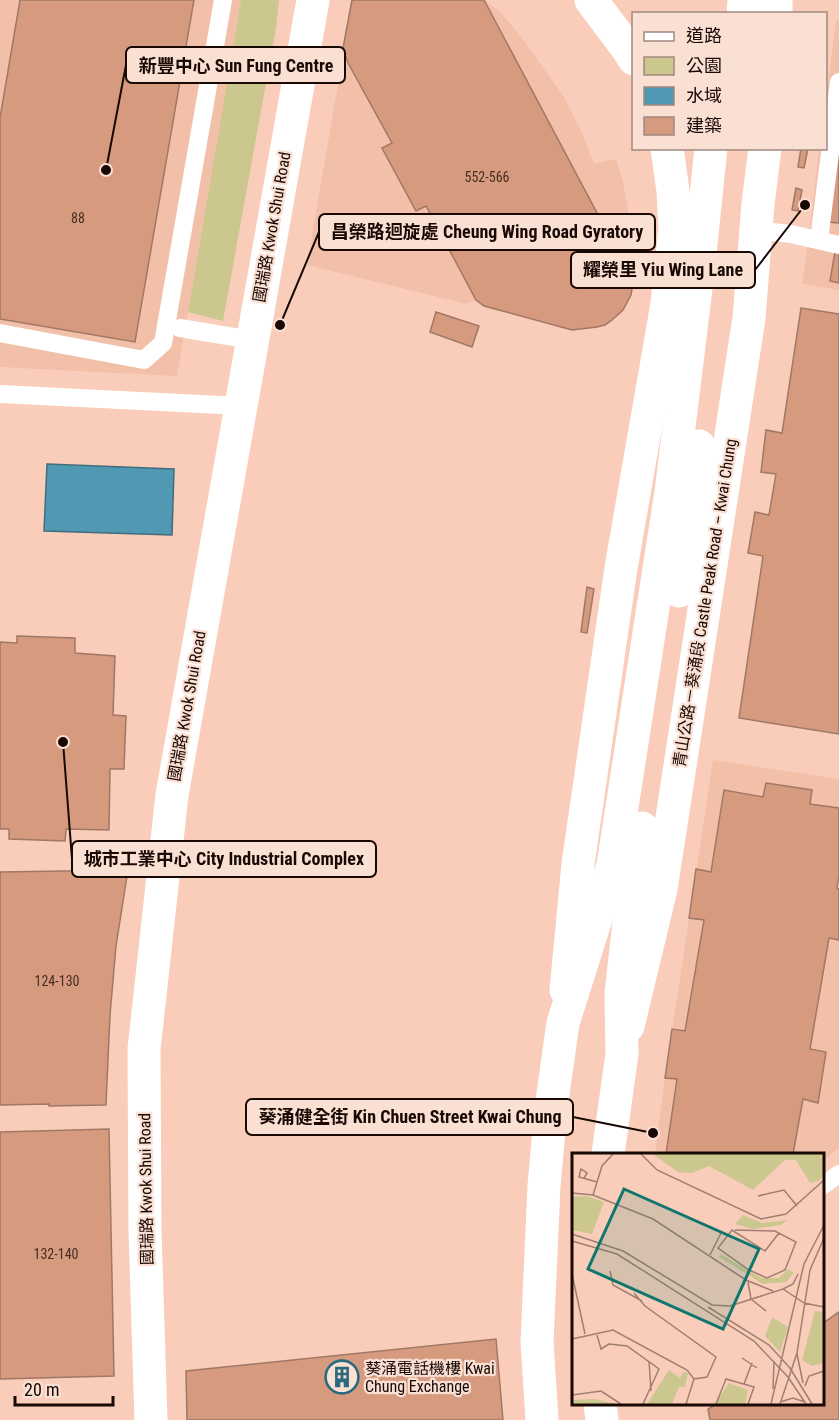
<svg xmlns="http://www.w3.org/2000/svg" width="839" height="1420" font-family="'Roboto Condensed','Noto Sans TC',sans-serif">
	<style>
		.built { fill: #f2bfa9 }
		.green { fill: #cbc78f }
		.water { fill: #5198b3; stroke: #406d7e; stroke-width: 1.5 }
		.building { fill: #d69a7f; stroke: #a07866; stroke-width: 1.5 }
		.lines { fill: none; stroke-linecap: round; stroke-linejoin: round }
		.lane { stroke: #fff; stroke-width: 18 }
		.secondary { stroke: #fff; stroke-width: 33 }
		.primary { stroke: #fff; stroke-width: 33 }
		.labels { text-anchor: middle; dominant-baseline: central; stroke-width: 4.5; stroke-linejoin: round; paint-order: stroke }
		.number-label { font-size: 14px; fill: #482d23 }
		.street-label { font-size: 16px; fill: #180904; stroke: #fadfd3 }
		.poi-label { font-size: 16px; fill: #180904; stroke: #fadfd3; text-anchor: start }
		.inset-road { fill: none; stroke: #a07f71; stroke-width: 1.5 }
		.view { fill: #0f766e; fill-opacity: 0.15; stroke: #0f766e; stroke-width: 3 }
		.inset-edge { fill: none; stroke: #180904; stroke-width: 3 }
		.leader { fill: none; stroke: #180904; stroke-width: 2 }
		.callout-dot { fill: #180904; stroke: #fadfd3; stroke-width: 2 }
		.callout { fill: #fadfd3; stroke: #180904; stroke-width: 2 }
		.callout-label { font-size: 18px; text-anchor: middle; font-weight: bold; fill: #180904 }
	</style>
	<rect width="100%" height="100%" fill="#facdba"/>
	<g class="built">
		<path d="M0,0H241L177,376L0,367Z"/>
		<path d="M352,0H485L501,13L522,38L564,97L582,133L594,164L616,159L623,182L632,232L633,251L619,256L633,283L631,295L623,310L612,320L605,325L597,327L572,330L476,300L467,304L307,265L342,61L347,59L343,48Z"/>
		<path d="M836,21H839V290L802,284L809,238L819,149L826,148V101Z"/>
		<path d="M713,760L839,779V876L837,888L839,889V1148L823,1161L822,1154H655L665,1078Z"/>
	</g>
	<path class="green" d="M241,0H279L276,28L223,321L188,312Z"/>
	<path class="water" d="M47,464L174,469L172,535L44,531Z"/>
	<g class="building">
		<path d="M20,0H194L135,342L0,319V118Z"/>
		<path d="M352,0H484L631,277L633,283L631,295L623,310L612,320L605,325L597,327L572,330L484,306L476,300L426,206L416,211L382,148L392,143L348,63L343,48Z"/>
		<path d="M839,146V223L828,222Z"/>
		<path d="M801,148H808L804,168L798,167Z"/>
		<path d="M796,188L802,190L798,211L792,210Z"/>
		<path d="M835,252L839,253V283L830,281Z"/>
		<path d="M801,308L839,314V734L739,718L763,556L748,553L755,512L769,515L776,474L761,472L766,430L782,433Z"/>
		<path d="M436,312L479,326L472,347L430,332Z"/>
		<path d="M587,587L594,589L587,633L581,632Z"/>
		<path d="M17,636L75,638V653L115,656L113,715L126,716L124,769H110L109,830L66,829L65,841L9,839V829H0V642L17,643Z"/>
		<path d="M766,783L812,790L810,804L839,808V876L837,888L839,889V940L829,938L810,1049L826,1052L818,1103L803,1099L793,1154H666L677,1079L665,1078L672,1029L685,1031L704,920L689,918L696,869L711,872L724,790L763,797Z"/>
		<path d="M128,870L116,946L110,1015L106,1105L49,1106V1104L0,1105V872Z"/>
		<path d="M109,1129L114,1376L0,1379V1132Z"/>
		<path d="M839,1312V1420H710L708,1409L716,1404H822V1324Z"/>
		<path d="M496,1339L503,1420H187L186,1371Z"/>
	</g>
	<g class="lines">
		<g class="lane">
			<path d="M756,230L791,234L839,245"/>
			<path d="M819,240L839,82"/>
			<path d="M180,328L252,340"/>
			<path d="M0,333L144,360L163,343L223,0"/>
			<path d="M0,394L241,406"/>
			<path d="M822,1186L839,1174"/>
		</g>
		<g class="secondary">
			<path d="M591,0L627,48L634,59"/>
			<path d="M776,14V0"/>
			<path d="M566,990L578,864L621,568L667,304L675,228L673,191L667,148"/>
			<path d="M628,1026L661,889L749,318L758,204L765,148"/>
			<path d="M151,1420L145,1231L144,1049L172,795L313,0"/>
		</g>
		<g class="primary">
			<path d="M743,14L744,0"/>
			<path d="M679,591L694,495L699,446"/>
			<path d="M608,1154L622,1054L621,993L635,870L642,828"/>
			<path d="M600,1404L602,1420"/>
			<path d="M542,1420L537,1342L544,1186L551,1108L563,1023L613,865L671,492L698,272L711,148"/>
		</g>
	</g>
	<defs>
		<symbol id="building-ring" viewBox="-11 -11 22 22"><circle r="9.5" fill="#fadfd3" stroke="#2b697f" stroke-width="1.5"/><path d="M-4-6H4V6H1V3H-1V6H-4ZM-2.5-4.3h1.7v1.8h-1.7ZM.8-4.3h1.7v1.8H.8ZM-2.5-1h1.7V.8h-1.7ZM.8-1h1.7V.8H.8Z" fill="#2b697f"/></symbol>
	</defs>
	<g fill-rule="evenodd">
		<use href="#building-ring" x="323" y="1358" width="38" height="38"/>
	</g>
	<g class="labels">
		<g class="number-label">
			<text x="487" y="177">552-566</text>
			<text x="78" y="218">88</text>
			<text x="57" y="981">124-130</text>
			<text x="56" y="1254">132-140</text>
		</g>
		<g class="street-label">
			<text transform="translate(272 227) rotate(-80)">國瑞路 Kwok Shui Road</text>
			<text transform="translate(705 603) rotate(-81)">青山公路－葵涌段 Castle Peak Road – Kwai Chung</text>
			<text transform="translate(187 706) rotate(-80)">國瑞路 Kwok Shui Road</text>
			<text transform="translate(146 1189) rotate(-91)">國瑞路 Kwok Shui Road</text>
		</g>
		<g class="poi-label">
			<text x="365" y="1368">葵涌電話機樓 Kwai<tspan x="365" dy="18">Chung Exchange</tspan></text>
		</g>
	</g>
	<g transform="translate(572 1153)">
		<rect width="252" height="252" fill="#facdba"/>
		<path d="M81,1H252V21L247,28L238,30L224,7H213L181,37L137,13L120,20L106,19ZM15,43L32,49L20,81L0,77V44ZM171,62L190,70L215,67L209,72L181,76L163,71ZM149,101L189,125H207L216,116L222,120L214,129L191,131L147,104ZM243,158L252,159V210L240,213L230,207ZM200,164L216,174L208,199L193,183ZM97,217L108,225L111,219L116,220L113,234H107L100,251H75ZM157,230L176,237L173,251H143ZM23,246L43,251H0V247Z" fill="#cbc78f"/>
		<path class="inset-road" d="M69,1L85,17L189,66L214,61L252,27M12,25L15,20L9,16L7,24L25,29M0,40L21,42L81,66L174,127L201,138M21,42L30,13L41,1M186,43L212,37L225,53M163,77L203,78L224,89L213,117L195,125L177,117L146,95L160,77L193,98L207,80M0,81L51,98L140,152L158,153L211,136L232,150M0,88L45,101L182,188L216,224L234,251M138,102L150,78M38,118L41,132L70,148M0,121L13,181M176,129L179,146L194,158M211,136L221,131L226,121M62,140L73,153L144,204L135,224L122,226M232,150L252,154M136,154L197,192L218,215L240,251M25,182L29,196L37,191L55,193L87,216L71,251M0,186L41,177L115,217L122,226L114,251M225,201L231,230M170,205L185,215M77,208L79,238M172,231L180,210M233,233L237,223L252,218M201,236L202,208M0,242L29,238L49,251M208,249L221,245L233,249M144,251L154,226L182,234L176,251M199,251L232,111L252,72M208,251L225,200L238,117L252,85"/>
		<path class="view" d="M52,36L187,96L151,176L16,116Z"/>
		<rect width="252" height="252" class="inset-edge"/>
	</g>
	<path class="leader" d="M106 170L126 65M280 325L319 232M805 205L755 270M63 742L72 859M653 1133L573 1117"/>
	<g class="callout-dot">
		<circle cx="106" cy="170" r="6"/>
		<circle cx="280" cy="325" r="6"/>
		<circle cx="805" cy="205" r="6"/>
		<circle cx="63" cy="742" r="6"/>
		<circle cx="653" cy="1133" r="6"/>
	</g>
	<g class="callout">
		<rect x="126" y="47" width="219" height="36" rx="6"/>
		<rect x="319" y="214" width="336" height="36" rx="6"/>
		<rect x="571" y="252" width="184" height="36" rx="6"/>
		<rect x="72" y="841" width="304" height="36" rx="6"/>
		<rect x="246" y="1099" width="327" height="36" rx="6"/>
	</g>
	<g class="callout-label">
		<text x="236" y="72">新豐中心 Sun Fung Centre</text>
		<text x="487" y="238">昌榮路迴旋處 Cheung Wing Road Gyratory</text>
		<text x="663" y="276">耀榮里 Yiu Wing Lane</text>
		<text x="224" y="865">城市工業中心 City Industrial Complex</text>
		<text x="410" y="1123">葵涌健全街 Kin Chuen Street Kwai Chung</text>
	</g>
	<rect x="632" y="12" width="195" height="138" fill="#fadfd3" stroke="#a08980" stroke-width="1.5"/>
	<rect x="644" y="32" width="30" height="9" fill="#ffffff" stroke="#a08980" stroke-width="1.5"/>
	<text x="686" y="42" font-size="18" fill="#180904">道路</text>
	<rect x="644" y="57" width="30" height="18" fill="#cbc78f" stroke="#a08980" stroke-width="1.5"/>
	<text x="686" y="72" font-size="18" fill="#180904">公園</text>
	<rect x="644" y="87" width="30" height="18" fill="#5198b3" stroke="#a08980" stroke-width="1.5"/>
	<text x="686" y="102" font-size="18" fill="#180904">水域</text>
	<rect x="644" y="117" width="30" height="18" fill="#d69a7f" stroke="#a08980" stroke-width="1.5"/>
	<text x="686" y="132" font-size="18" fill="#180904">建築</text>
	<path d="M15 1396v9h98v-9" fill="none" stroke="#180904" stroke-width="3"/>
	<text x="24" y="1396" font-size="18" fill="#180904" stroke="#fadfd3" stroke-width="4.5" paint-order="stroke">20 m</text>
</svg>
